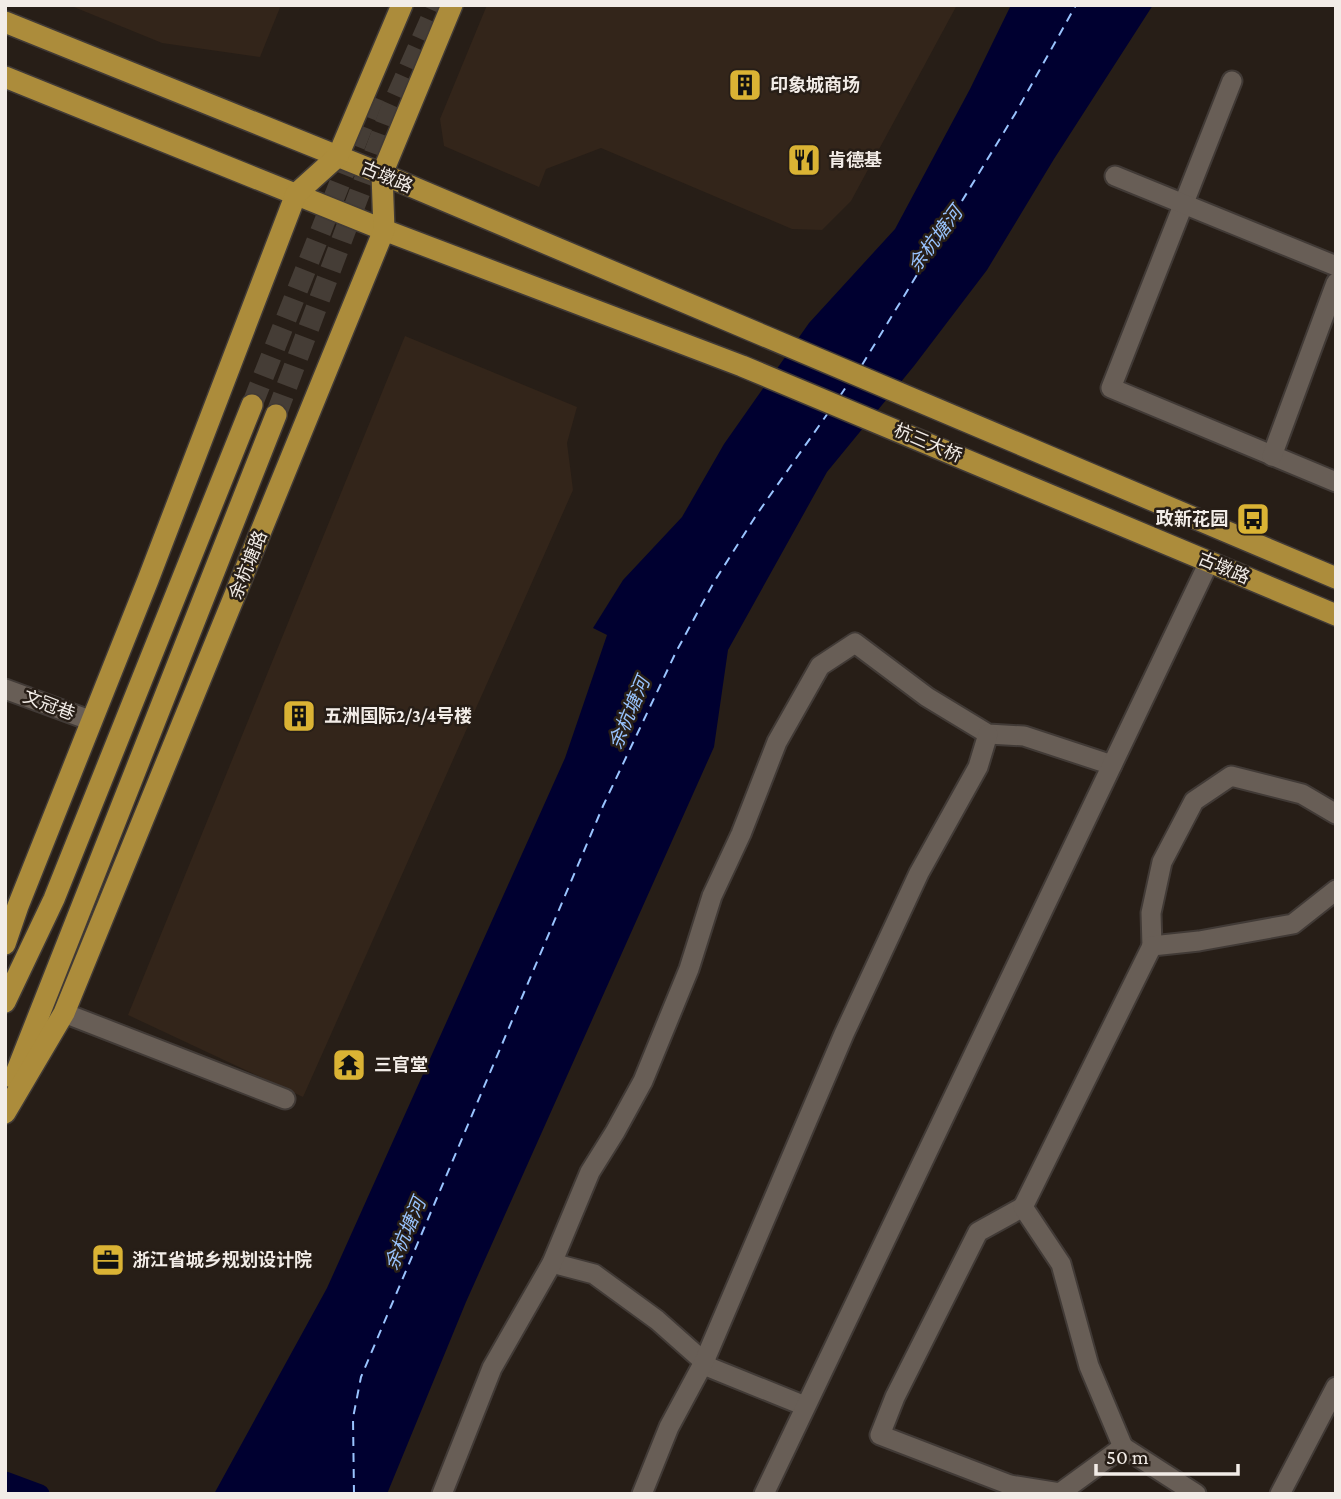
<svg xmlns="http://www.w3.org/2000/svg" width="1341" height="1499" font-family="'Crimson Pro','Noto Sans SC',serif">
	<style>
		.built { fill: #33251a }
		.water { fill: #000030 }
		.lines { fill: none; stroke-linecap: round; stroke-linejoin: round }
		.canal { stroke: #000030; stroke-width: 19 }
		.ferry { stroke: #99c3fe; stroke-width: 2; stroke-dasharray: 9 7; stroke-linecap: butt }
		.major-tunnel { stroke: #453d36; stroke-width: 21; stroke-dasharray: 21 10; stroke-linecap: butt }
		.minor-casing { stroke: #413a36; stroke-width: 23 }
		.major-casing { stroke: #413a36; stroke-width: 24 }
		.minor { stroke: #685e56; stroke-width: 19 }
		.major { stroke: #ac8c3b; stroke-width: 21 }
		.labels { text-anchor: middle; dominant-baseline: central; stroke-width: 5; stroke-linejoin: round; paint-order: stroke }
		.poi-label { font-size: 18px; font-weight: bold; fill: #f2ece7; stroke: #271e17; text-anchor: start }
		.street-label { font-size: 18px; fill: #f2ece7; stroke: #271e17 }
		.water-label { font-size: 19px; font-style: italic; fill: #99c3fe; stroke: #271e17 }
	</style>
	<rect width="100%" height="100%" fill="#271e17"/>
	<g class="built">
		<path d="M69,5H281L260,57L162,43Z"/>
		<path d="M487,5H957L851,201L822,230L792,229L601,148L546,169L539,187L444,146L440,119Z"/>
		<path d="M405,336L577,407L567,443L573,490L303,1097L128,1015Z"/>
	</g>
	<path class="water" d="M1011,5H1153L1054,159L987,270L914,366L827,472L728,650L714,747L466,1302L387,1494H214L327,1288L565,758L607,635L593,628L623,580L682,517L724,444L809,323L895,229L970,89Z"/>
	<g class="lines">
		<path class="canal" d="M5,1481L40,1494"/>
		<g class="ferry">
			<path d="M862,365L1015,114L1076,5"/>
			<path d="M840,396L848,384"/>
			<path d="M354,1494L353,1418L361,1377L603,806L676,652L714,582L757,514L828,413"/>
		</g>
		<g class="major-tunnel">
			<path d="M252,405L375,94"/>
			<path d="M276,415L391,109L437,5"/>
		</g>
		<defs>
			<g id="minor">
				<path d="M1232,81L1111,388L1336,482"/>
				<path d="M1115,176L1336,266"/>
				<path d="M1272,456L1336,283"/>
				<path d="M5,689L92,721"/>
				<path d="M1152,946L1151,913L1162,862L1194,801L1231,776L1302,794L1336,814"/>
				<path d="M64,1013L285,1099"/>
				<path d="M1023,1207L978,1232L895,1397L880,1435L1010,1485L1060,1493L1123,1447L1196,1494"/>
				<path d="M552,1263L594,1274L657,1320L711,1368L805,1406"/>
				<path d="M1123,1447L1089,1366L1061,1264L1023,1207L1152,946L1199,941L1293,924L1336,890"/>
				<path d="M442,1494L492,1368L552,1263L590,1172L615,1132L643,1081L689,969L712,896L741,834L777,742L820,666L855,643L927,697L988,734L1024,736L1112,765"/>
				<path d="M642,1494L669,1427L704,1362L844,1034L919,873L978,767L988,734"/>
				<path d="M764,1494L1209,562"/>
				<path d="M1280,1494L1336,1387"/>
			</g>
			<g id="major">
				<path d="M5,22L382,174L1336,578"/>
				<path d="M5,77L384,230L742,366L1336,615"/>
				<path d="M5,944L18,906L148,580L296,194L338,156L402,5"/>
				<path d="M5,1002L54,899L252,405"/>
				<path d="M14,1078L276,415"/>
				<path d="M5,1113L64,1013L384,230L382,174L452,5"/>
			</g>
		</defs>
		<use href="#minor" class="minor-casing"/>
		<use href="#major" class="major-casing"/>
		<use href="#minor" class="minor"/>
		<use href="#major" class="major"/>
	</g>
	<defs>
		<symbol id="building-square" viewBox="-11 -11 22 22"><rect x="-9" y="-9" width="18" height="18" rx="4" fill="#dab334" stroke="#271e17"/><path d="M-4-6H4V6H1V3H-1V6H-4ZM-2.5-4.3h1.7v1.8h-1.7ZM.8-4.3h1.7v1.8H.8ZM-2.5-1h1.7V.8h-1.7ZM.8-1h1.7V.8H.8Z" fill="#111"/></symbol>
		<symbol id="restaurant-square" viewBox="-11 -11 22 22"><rect x="-9" y="-9" width="18" height="18" rx="4" fill="#dab334" stroke="#271e17"/><path d="M-5-6h1v4h1v-4h1v4h1v-4h1v5L-1.5 .5V6h-2V.5L-5-1ZM5-6V6H3V1.5H1.5Q1.5-4 5-6Z" fill="#111"/></symbol>
		<symbol id="bus-square" viewBox="-11 -11 22 22"><rect x="-9" y="-9" width="18" height="18" rx="4" fill="#dab334" stroke="#271e17"/><path d="M-5-6H5V4H4V6H2V4H-2V6H-4V4H-5ZM-3.5-4V0h7V-4ZM-3.5 1.2v1.5H-2V1.2ZM2 1.2v1.5H3.5V1.2Z" fill="#111"/></symbol>
		<symbol id="temple-square" viewBox="-11 -11 22 22"><rect x="-9" y="-9" width="18" height="18" rx="4" fill="#dab334" stroke="#271e17"/><path d="M0-6L5-2H3V0L6.5 2.5H4V6H1.5V3h-3V6H-4V2.5H-6.5L-3 0V-2H-5Z" fill="#111"/></symbol>
		<symbol id="office-square" viewBox="-11 -11 22 22"><rect x="-9" y="-9" width="18" height="18" rx="4" fill="#dab334" stroke="#271e17"/><path d="M-6-3h4V-5.5h4V-3h4V5H-6ZM-1-4.5V-3h2v-1.5ZM-6 0V1H6V0Z" fill="#111"/></symbol>
	</defs>
	<g fill-rule="evenodd">
		<use href="#building-square" x="726" y="66" width="38" height="38"/>
		<use href="#restaurant-square" x="785" y="141" width="38" height="38"/>
		<use href="#bus-square" x="1234" y="500" width="38" height="38"/>
		<use href="#building-square" x="280" y="697" width="38" height="38"/>
		<use href="#temple-square" x="330" y="1046" width="38" height="38"/>
		<use href="#office-square" x="89" y="1241" width="38" height="38"/>
	</g>
	<g class="labels">
		<g class="poi-label">
			<text x="770" y="85">印象城商场</text>
			<text x="828" y="160">肯德基</text>
			<text x="1228" y="519" text-anchor="end">政新花园</text>
			<text x="324" y="716">五洲国际2/3/4号楼</text>
			<text x="374" y="1065">三官堂</text>
			<text x="132" y="1260">浙江省城乡规划设计院</text>
		</g>
		<g class="street-label">
			<text transform="translate(387 177) rotate(23)">古墩路</text>
			<text transform="translate(928 443) rotate(23)">杭三大桥</text>
			<text transform="translate(248 565) rotate(-68)">余杭塘路</text>
			<text transform="translate(1224 568) rotate(23)">古墩路</text>
			<text transform="translate(49 705) rotate(21)">文冠巷</text>
		</g>
		<g class="water-label">
			<text transform="translate(935 239) rotate(-53)">余杭塘河</text>
			<text transform="translate(629 713) rotate(-67)">余杭塘河</text>
			<text transform="translate(405 1234) rotate(-67)">余杭塘河</text>
		</g>
	</g>
	<rect width="1341" height="1499" fill="none" stroke="#f2ece7" stroke-width="14"/>
	<path d="M1096 1464v10h142v-10" fill="none" stroke="#f2ece7" stroke-width="3.5"/>
	<text x="1106" y="1464" font-size="21" fill="#f2ece7" stroke="#271e17" stroke-width="5" paint-order="stroke">50 m</text>
</svg>
